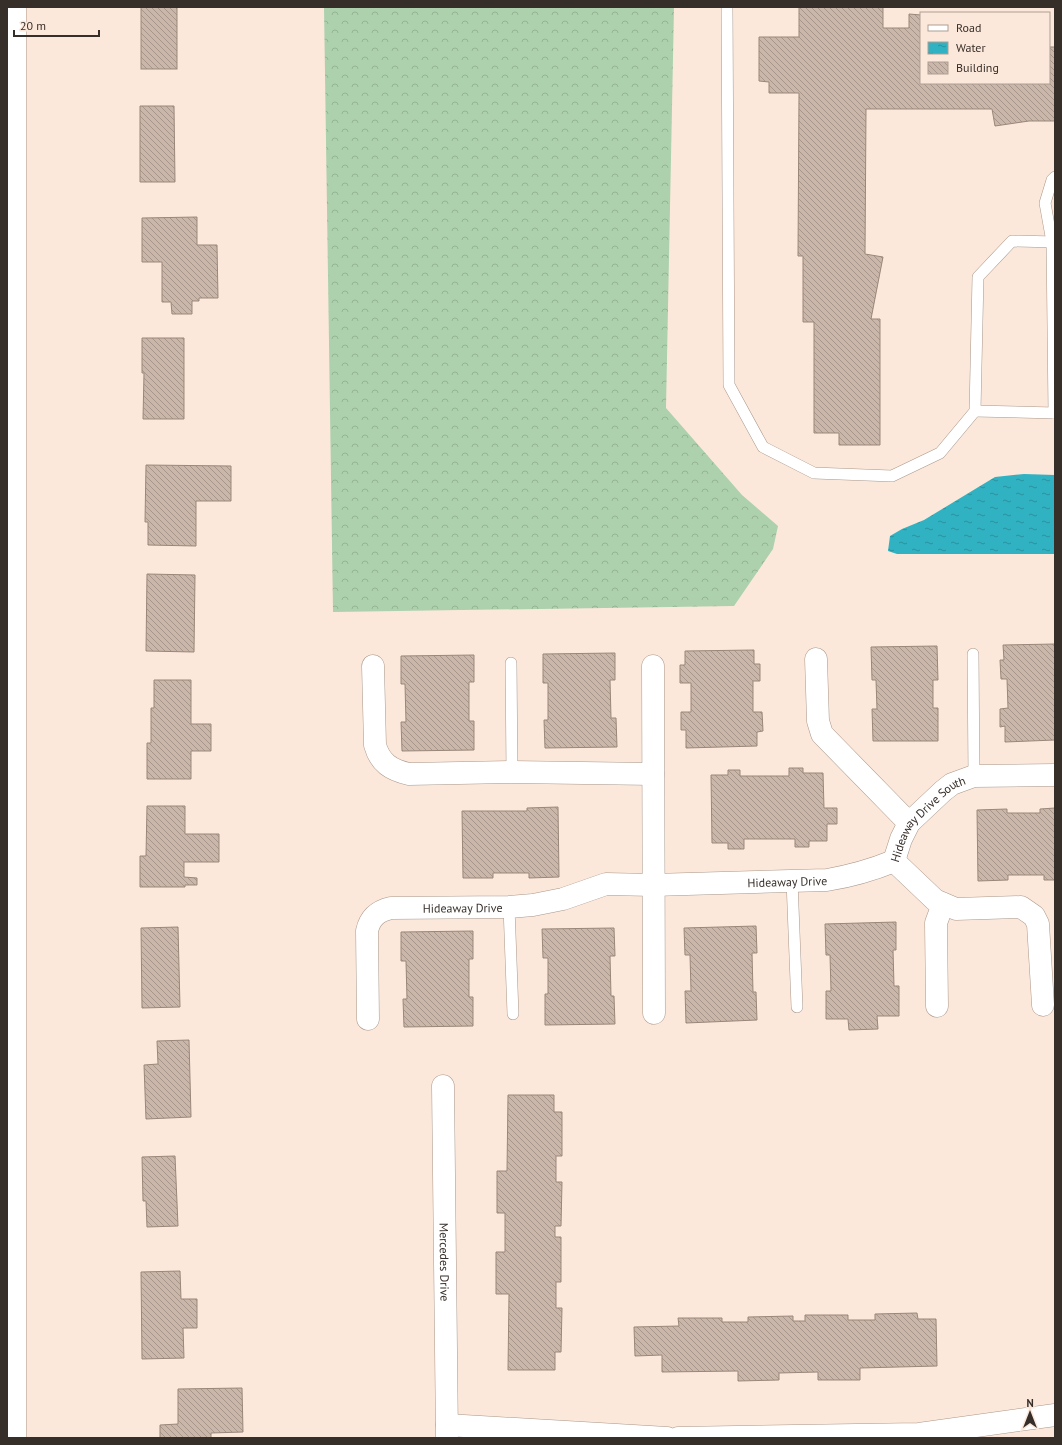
<svg xmlns="http://www.w3.org/2000/svg" width="1062" height="1445" font-family="'PT Sans',sans-serif">
	<style>
		.forest { fill: url(#forest-crowns) }
		.water { fill: url(#water-ripples) }
		.building { fill: url(#building-back-hatch); stroke: #99877a }
		.lines { fill: none; stroke-linecap: round; stroke-linejoin: round }
		.service-casing { stroke: #aa978a; stroke-width: 12 }
		.minor-casing { stroke: #aa978a; stroke-width: 23 }
		.service { stroke: #fff; stroke-width: 11 }
		.minor { stroke: #fff; stroke-width: 22 }
		.labels { text-anchor: middle; dominant-baseline: central; stroke-width: 4; stroke-linejoin: round; paint-order: stroke }
		.street-label { font-size: 12px; fill: #362e29; stroke: #fce8da }
	</style>
	<defs>
		<pattern id="forest-crowns" width="20" height="18" patternUnits="userSpaceOnUse"><rect width="20" height="18" fill="#acd1ac"/><path d="M2 6a3 3 0 1 1 6 0M12 15a3 3 0 1 1 6 0" fill="none" stroke="#95b494"/></pattern>
		<pattern id="water-ripples" width="26" height="14" patternUnits="userSpaceOnUse"><rect width="26" height="14" fill="#31b2c2"/><path d="M2 4q2-2 4 0t4 0M15 11q2-2 4 0t4 0" fill="none" stroke="#2a919e"/></pattern>
		<pattern id="building-back-hatch" width="6" height="6" patternUnits="userSpaceOnUse"><rect width="6" height="6" fill="#cab7aa"/><path d="M-1 5l2 2M0 0l6 6M5-1l2 2" fill="none" stroke="#a5958a"/></pattern>
	</defs>
	<rect width="100%" height="100%" fill="#fce8da"/>
	<path class="forest" d="M324,7H674L666,408L742,495L778,526L773,549L734,606L333,612Z"/>
	<path class="water" d="M1024,474L1055,475V554H897L888,551L890,536L902,529L924,520L995,477Z"/>
	<g class="building">
		<rect x="141" y="7" width="36" height="62"/>
		<path d="M799,7H883V28H909V14L921,15V83H1049V47H1055V121H1029L995,126L992,109H866L865,254L883,257L871,319H880V445H839V433H814V322H803V256H798L799,93H769V82L759,81V37H799Z"/>
		<path d="M140,106H174L175,182H140Z"/>
		<path d="M197,217V245H217L218,298H199V301H192V314H172L171,302H162V262H142V218Z"/>
		<path d="M142,338H184V419H143L144,373H142Z"/>
		<path d="M146,465L231,466V501H196V546L148,545V522H145Z"/>
		<path d="M147,574L195,575L194,652L146,651Z"/>
		<path d="M1055,644V740L1005,742V726L1000,727V709L1008,708L1007,679H1001L1000,660H1004L1003,645Z"/>
		<path d="M937,646L938,680H933V708H938V741H873L872,709H877L876,680H872L871,647Z"/>
		<path d="M754,650V664H760V681H753V712H762L763,731L757,732V746L686,748V730H681V712H691V683H680V665H685V651Z"/>
		<path d="M615,653V680H610L611,718H616L617,747L545,748L544,720H548V683H543V654Z"/>
		<path d="M474,655V682H469V721H474V750L402,751L401,722H406L405,684H401V656Z"/>
		<path d="M154,680H191V724H211V751H191V779H147V743H151V708H154Z"/>
		<path d="M789,768H803V773H823L824,808H837V824H827V841H809V847H795V839H744V849H728V843H712L711,775H728V770H740V776H789Z"/>
		<path d="M147,806H185V834H219V862H184V877L197,878V885H185V887H140V856H146Z"/>
		<path d="M558,807L559,877L529,878V873H493V878H463L462,811H527V808Z"/>
		<path d="M1055,808V880H1044V875H1008V880L978,881L977,810L1007,809V813H1040V809Z"/>
		<path d="M896,922V950H893L894,986H899V1016H877L878,1029L849,1030L848,1019H826V991H831L830,955H826L825,924Z"/>
		<path d="M756,926L757,953H752L753,992H756L757,1020L686,1023L685,991H691L690,955H685L684,928Z"/>
		<path d="M178,927L180,1007L142,1008L141,928Z"/>
		<path d="M614,928L615,956H610L611,996H614L615,1024L545,1025V994H548V958H543L542,929Z"/>
		<path d="M473,931V959H469V997H473V1026L404,1027L403,999H407L406,961H401V932Z"/>
		<path d="M189,1040L191,1117L146,1119L144,1065L158,1064L157,1041Z"/>
		<path d="M508,1095H554V1112H562V1156H556V1182H562L561,1226H555V1237H561V1282H556V1308H562L561,1352H555V1370H508L509,1294H496V1252H505V1213H497V1171H507Z"/>
		<path d="M175,1156L178,1226L147,1227L146,1201H143L142,1157Z"/>
		<path d="M180,1271L181,1299H197V1328H183L184,1358L142,1359L141,1272Z"/>
		<path d="M917,1313L918,1319H936L937,1366L860,1368V1380H818V1372L779,1373V1380L738,1381V1371L662,1372V1355L635,1356L634,1327L679,1326L678,1318H722V1322H748V1317L793,1316V1321H805V1315H848V1320H875V1314Z"/>
		<path d="M242,1388L243,1432L211,1433V1438H160V1425L178,1424V1389Z"/>
	</g>
	<g class="lines">
		<defs>
			<g id="service">
				<path d="M727,7L729,385L763,447L814,473L892,476L940,453L975,411L978,277L1012,241L1055,242"/>
				<path d="M975,411L1055,413"/>
				<path d="M1054,413L1052,242L1045,203L1052,180L1055,177"/>
				<path d="M973,654L974,776"/>
				<path d="M511,663L512,772"/>
				<path d="M792,881L797,1007"/>
				<path d="M509,907L513,1014"/>
			</g>
			<g id="minor">
				<path d="M15,7V1438"/>
				<path d="M816,659L818,721L822,734L909,823"/>
				<path d="M373,666L375,745C380,763 391,770 409,774L512,772L653,774"/>
				<path d="M653,666L654,1013"/>
				<path d="M894,861L935,900L956,909L1021,907L1034,916L1038,924L1043,1005"/>
				<path id="s1" d="M894,861L901,839L909,823L943,791L952,784L974,776L1055,775"/>
				<path d="M937,1006L936,923L943,904"/>
				<path id="s2" d="M368,1019L367,931C370,917 378,911 391,908L509,907L533,905L563,899L606,884L653,885L827,880C851,876 872,870 894,861"/>
				<path id="s3" d="M443,1086L447,1438"/>
				<path d="M447,1425L667,1438"/>
				<path d="M678,1438L919,1434L1055,1415"/>
			</g>
		</defs>
		<use href="#service" class="service-casing"/>
		<use href="#minor" class="minor-casing"/>
		<use href="#service" class="service"/>
		<use href="#minor" class="minor"/>
	</g>
	<g class="labels">
		<g class="street-label">
			<text stroke="none"><textPath href="#s1" startOffset="56">Hideaway Drive South</textPath></text>
			<text stroke="none"><textPath href="#s2" startOffset="523">Hideaway Drive</textPath></text>
			<text stroke="none"><textPath href="#s2" startOffset="195">Hideaway Drive</textPath></text>
			<text stroke="none"><textPath href="#s3" startOffset="176">Mercedes Drive</textPath></text>
		</g>
	</g>
	<rect width="1062" height="1445" fill="none" stroke="#362e29" stroke-width="16"/>
	<rect x="920" y="12" width="130" height="72" fill="#fce8da" stroke="#ad9e93"/>
	<rect x="928" y="25" width="20" height="6" fill="#ffffff" stroke="#ad9e93"/>
	<text x="956" y="32" font-size="12" fill="#362e29">Road</text>
	<rect x="928" y="42" width="20" height="12" fill="url(#water-ripples)" stroke="#ad9e93"/>
	<text x="956" y="52" font-size="12" fill="#362e29">Water</text>
	<rect x="928" y="62" width="20" height="12" fill="url(#building-back-hatch)" stroke="#ad9e93"/>
	<text x="956" y="72" font-size="12" fill="#362e29">Building</text>
	<g transform="translate(1030 1413)" stroke="#fce8da" stroke-width="3" paint-order="stroke">
	<path d="M0-3L7 15L0 10L-7 15Z" fill="#362e29"/>
	<text y="-6" font-size="11" font-weight="bold" text-anchor="middle" fill="#362e29">N</text>
	</g>
	<path d="M14 30v6h85v-6" fill="none" stroke="#362e29" stroke-width="2"/>
	<text x="20" y="30" font-size="12" fill="#362e29" stroke="#fce8da" stroke-width="3" paint-order="stroke">20 m</text>
</svg>
